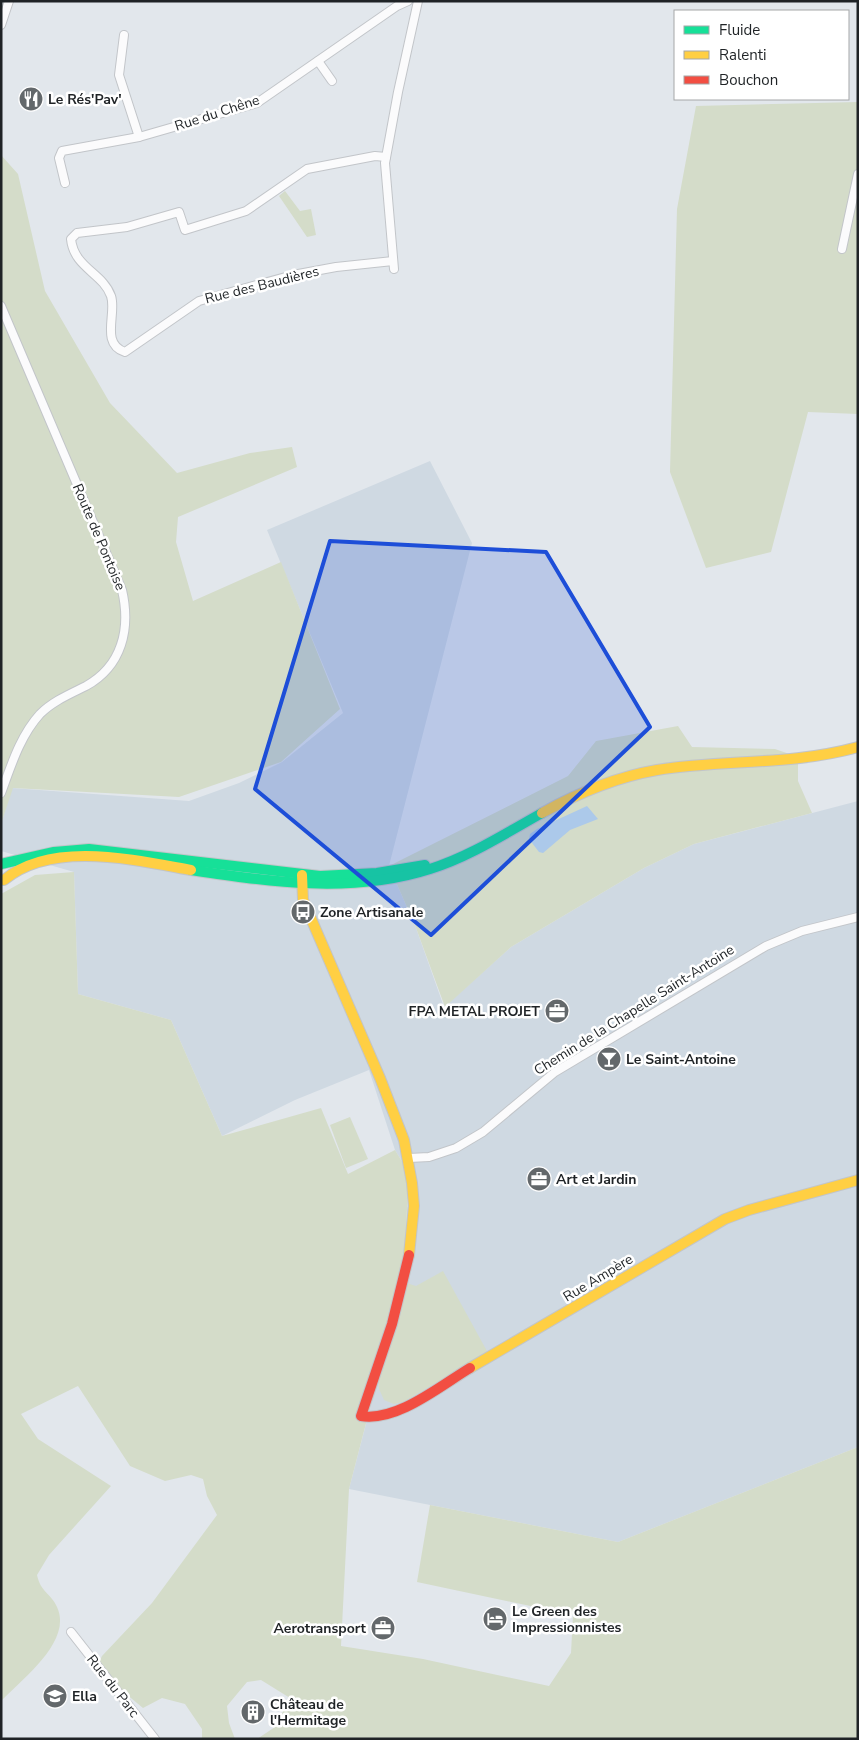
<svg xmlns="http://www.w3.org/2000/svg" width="859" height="1740" font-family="'Nunito Sans',sans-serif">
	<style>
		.built { fill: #cfd9e2 }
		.green { fill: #d4dcc9 }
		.water { fill: #acc9ea }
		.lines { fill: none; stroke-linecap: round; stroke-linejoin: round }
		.street-casing { stroke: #c2c5c9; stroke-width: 10 }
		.fast-casing { stroke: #c2c5c9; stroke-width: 12 }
		.slow-casing { stroke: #c2c5c9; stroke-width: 12 }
		.jam-casing { stroke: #c2c5c9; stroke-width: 12 }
		.street { stroke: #fbfbfc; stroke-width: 8 }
		.fast { stroke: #16e098; stroke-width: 10 }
		.slow { stroke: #ffcf43; stroke-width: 10 }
		.jam { stroke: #f24e42; stroke-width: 10 }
		.marked { fill: #1d4ed8; fill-opacity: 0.2; stroke: #1d4ed8; stroke-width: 4; stroke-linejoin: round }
		.labels { text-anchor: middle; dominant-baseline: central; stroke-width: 5; stroke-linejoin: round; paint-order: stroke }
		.poi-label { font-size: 14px; font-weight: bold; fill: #1f2326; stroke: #fff; text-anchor: start }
		.street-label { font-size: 14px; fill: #1f2326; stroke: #fff }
	</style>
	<rect width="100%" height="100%" fill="#e2e7ec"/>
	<path class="built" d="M430,461L472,543L389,866L416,928L444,1007L511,947L644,868L694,844L858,801V1447L618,1542L349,1489L403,1282L409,1173L395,1150L369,1070L295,1100L222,1136L171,1020L78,994L74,872L1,851V824L12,788L189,801L239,783L282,762L343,713L267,530Z"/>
	<g class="green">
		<path d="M858,102V414L808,412L771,552L706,568L670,472L677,209L696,106Z"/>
		<path d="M1,155L18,174L45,291L110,403L177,473L250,453L292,447L297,467L178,517L176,542L193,601L281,562L340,709L281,762L179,797L13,788L1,824Z"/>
		<path d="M285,191L300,211L311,209L316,235L307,237L279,196Z"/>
		<path d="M678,726L692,747L775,749L798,757V781L812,813L694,844L644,868L511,947L445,1007L416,928L389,866L568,776L596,741Z"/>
		<path d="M74,872L78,994L171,1020L222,1136L321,1108L348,1174L395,1150L409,1173L403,1282L416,1286L443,1271L488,1353L403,1402L394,1404L384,1400L379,1389L378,1377L349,1489L341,1646L423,1659L549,1686L571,1653L573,1615L417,1582L430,1505L618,1542L858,1447V1739H257L275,1727L290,1698L261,1680L247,1682L227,1706L229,1723L235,1739H202V1729L185,1704L162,1698L143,1708L96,1669L102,1656L152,1603L217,1515L207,1496L203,1479L191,1475L165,1481L130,1466L78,1386L21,1414L38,1439L111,1486L49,1555L37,1575C41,1593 51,1593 57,1607C73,1641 22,1679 1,1701V894L35,875Z"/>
		<path d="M350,1117L368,1159L346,1168L330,1125Z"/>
	</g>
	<path class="water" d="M587,806L598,819L570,830L543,853L539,852L529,839L530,834L537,829Z"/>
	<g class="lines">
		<defs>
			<g id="street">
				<path d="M1,25L9,1"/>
				<path d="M124,35L119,75L139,137"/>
				<path d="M318,61L332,81"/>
				<path d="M386,157L375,156L307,169L246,211L185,230L179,212L127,227L77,233L71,239C74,268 103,273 111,296C117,313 100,344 125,352L199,301L293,275L336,267L393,261"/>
				<path d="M65,183L59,158L62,151L139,137L257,103L397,6L408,1"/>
				<path d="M842,249L858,174"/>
				<path d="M394,269L385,163L398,92L418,1"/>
				<path d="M1,306L122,590C131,629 122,666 86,686C70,694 53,701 40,714C20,736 11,766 1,793"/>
				<path d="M409,1158L429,1157L456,1148L483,1132L555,1072L766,946L802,931L858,917"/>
				<path d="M71,1632L155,1739"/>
			</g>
			<g id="fast">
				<path d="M1,864L54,852L89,849L320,876L377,873L425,865"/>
				<path d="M191,870C270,882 352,894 430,869C469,857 506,833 542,813"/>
			</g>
			<g id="slow">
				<path d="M542,813C578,793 616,777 657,770C725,759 788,766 858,747"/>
				<path d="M302,875L303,900L380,1078L404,1140L412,1183L414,1206L409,1255"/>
				<path d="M4,880C52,840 135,860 191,870"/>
				<path d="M470,1368L725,1219L749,1210L858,1180"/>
			</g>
			<path id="jam" d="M409,1255L392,1324L361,1416C397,1422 440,1386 470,1368"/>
		</defs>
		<use href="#street" class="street-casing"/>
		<use href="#fast" class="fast-casing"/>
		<use href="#slow" class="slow-casing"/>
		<use href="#jam" class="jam-casing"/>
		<use href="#street" class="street"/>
		<use href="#fast" class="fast"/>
		<use href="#slow" class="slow"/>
		<use href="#jam" class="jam"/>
	</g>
	<path class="marked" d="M330,541L546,552L650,727L431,935L255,789Z"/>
	<defs>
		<symbol id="restaurant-disc" viewBox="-11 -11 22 22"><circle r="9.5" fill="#63686b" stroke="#fff"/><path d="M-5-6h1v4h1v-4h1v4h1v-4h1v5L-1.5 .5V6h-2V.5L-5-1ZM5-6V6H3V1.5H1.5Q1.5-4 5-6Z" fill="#fff"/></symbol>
		<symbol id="bus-disc" viewBox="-11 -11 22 22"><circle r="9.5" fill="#63686b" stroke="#fff"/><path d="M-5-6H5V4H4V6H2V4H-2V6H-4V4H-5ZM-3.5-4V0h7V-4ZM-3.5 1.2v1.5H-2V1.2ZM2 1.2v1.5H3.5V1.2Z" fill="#fff"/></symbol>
		<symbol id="office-disc" viewBox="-11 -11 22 22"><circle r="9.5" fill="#63686b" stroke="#fff"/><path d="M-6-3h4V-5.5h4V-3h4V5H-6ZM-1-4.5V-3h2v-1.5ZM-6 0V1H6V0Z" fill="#fff"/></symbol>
		<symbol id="bar-disc" viewBox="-11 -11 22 22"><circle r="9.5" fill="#63686b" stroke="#fff"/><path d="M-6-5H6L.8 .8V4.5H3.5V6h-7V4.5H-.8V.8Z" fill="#fff"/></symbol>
		<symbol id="hotel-disc" viewBox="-11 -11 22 22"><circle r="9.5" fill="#63686b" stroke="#fff"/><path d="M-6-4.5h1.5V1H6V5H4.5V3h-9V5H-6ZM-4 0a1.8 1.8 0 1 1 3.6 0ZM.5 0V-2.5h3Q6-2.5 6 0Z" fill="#fff"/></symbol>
		<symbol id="school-disc" viewBox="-11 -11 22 22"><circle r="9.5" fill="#63686b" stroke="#fff"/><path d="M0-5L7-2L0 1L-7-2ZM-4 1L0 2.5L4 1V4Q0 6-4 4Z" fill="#fff"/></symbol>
		<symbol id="building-disc" viewBox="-11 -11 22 22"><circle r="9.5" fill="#63686b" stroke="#fff"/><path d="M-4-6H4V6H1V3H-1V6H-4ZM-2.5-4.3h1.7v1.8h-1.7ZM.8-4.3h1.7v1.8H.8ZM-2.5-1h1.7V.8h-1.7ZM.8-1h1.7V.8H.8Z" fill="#fff"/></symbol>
	</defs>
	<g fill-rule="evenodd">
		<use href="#restaurant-disc" x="17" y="85" width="28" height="28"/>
		<use href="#bus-disc" x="289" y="898" width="28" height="28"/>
		<use href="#office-disc" x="543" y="997" width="28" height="28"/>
		<use href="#bar-disc" x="595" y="1045" width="28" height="28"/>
		<use href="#office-disc" x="525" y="1165" width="28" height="28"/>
		<use href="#hotel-disc" x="481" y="1605" width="28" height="28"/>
		<use href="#office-disc" x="369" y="1614" width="28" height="28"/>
		<use href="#school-disc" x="41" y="1682" width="28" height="28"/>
		<use href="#building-disc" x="239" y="1698" width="28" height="28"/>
	</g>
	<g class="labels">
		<g class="poi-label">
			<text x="48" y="99">Le Rés'Pav'</text>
			<text x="320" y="912">Zone Artisanale</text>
			<text x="540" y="1011" text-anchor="end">FPA METAL PROJET</text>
			<text x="626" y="1059">Le Saint-Antoine</text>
			<text x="556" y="1179">Art et Jardin</text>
			<text x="512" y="1611">Le Green des<tspan x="512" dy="16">Impressionnistes</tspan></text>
			<text x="366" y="1628" text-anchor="end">Aerotransport</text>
			<text x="72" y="1696">Ella</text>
			<text x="270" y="1704">Château de<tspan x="270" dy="16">l'Hermitage</tspan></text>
		</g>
		<g class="street-label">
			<text transform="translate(217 113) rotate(-18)">Rue du Chêne</text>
			<text transform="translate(262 285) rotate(-14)">Rue des Baudières</text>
			<text transform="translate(99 537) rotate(67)">Route de Pontoise</text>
			<text transform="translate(634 1010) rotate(-32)">Chemin de la Chapelle Saint-Antoine</text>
			<text transform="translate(598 1278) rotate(-31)">Rue Ampère</text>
			<text transform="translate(113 1686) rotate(52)">Rue du Parc</text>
		</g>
	</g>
	<rect width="859" height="1740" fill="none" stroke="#1f2326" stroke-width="5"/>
	<rect x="674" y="10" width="175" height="90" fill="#ffffff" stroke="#a5a7a8"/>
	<rect x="684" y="26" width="25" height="8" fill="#16e098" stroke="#a5a7a8"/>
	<text x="719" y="35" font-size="15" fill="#1f2326">Fluide</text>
	<rect x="684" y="51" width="25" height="8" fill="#ffcf43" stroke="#a5a7a8"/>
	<text x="719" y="60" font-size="15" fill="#1f2326">Ralenti</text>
	<rect x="684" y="76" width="25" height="8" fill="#f24e42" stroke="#a5a7a8"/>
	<text x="719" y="85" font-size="15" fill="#1f2326">Bouchon</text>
</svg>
